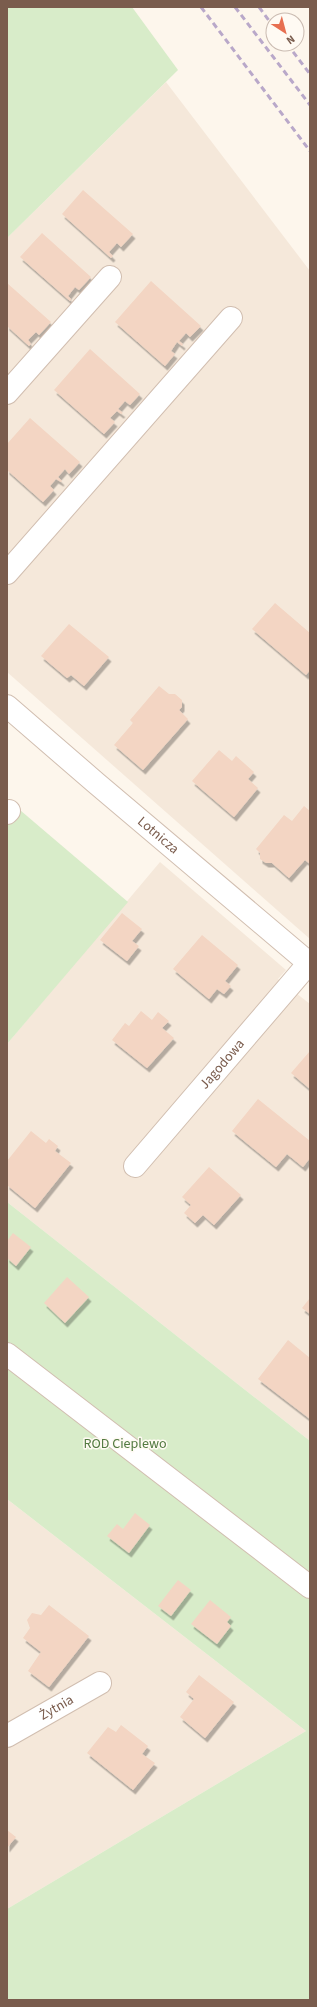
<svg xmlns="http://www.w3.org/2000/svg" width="317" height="2007" font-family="'Source Sans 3',sans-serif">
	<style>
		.residential { fill: #f5e8da }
		.green { fill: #d8ecc9 }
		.building { fill: #f3d5c3; filter: url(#shadow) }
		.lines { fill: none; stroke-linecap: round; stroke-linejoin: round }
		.minor-casing { stroke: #d1beb0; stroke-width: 24 }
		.minor { stroke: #fff; stroke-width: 22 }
		.rail { stroke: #b9a8c9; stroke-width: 3; stroke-dasharray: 6 4; stroke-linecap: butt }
		.labels { text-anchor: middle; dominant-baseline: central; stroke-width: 3; stroke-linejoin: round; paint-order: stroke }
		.street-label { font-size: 14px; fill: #7a5c4d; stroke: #fffaf3 }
		.park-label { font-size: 14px; fill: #537a41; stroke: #fffaf3 }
	</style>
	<defs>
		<filter id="shadow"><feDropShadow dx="2.5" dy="4.5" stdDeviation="0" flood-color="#0004"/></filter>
	</defs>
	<rect width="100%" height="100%" fill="#fdf6ec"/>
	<g class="residential">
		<path d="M166,82L310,271V939L7,672V238Z"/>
		<path d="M160,862L286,970L278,979L310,1004V1441L7,1202V1044Z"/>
		<path d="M7,1499L306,1731L7,1909Z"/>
	</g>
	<g class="green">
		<path d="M7,7H132L178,70L7,238Z"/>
		<path d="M7,799L128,902L7,1044Z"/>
		<path d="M7,1202L310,1441V2000H7V1909L306,1731L7,1499Z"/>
	</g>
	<g class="building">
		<path d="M83,190L133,234L121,247L117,243L109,252L113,256L111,258L62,214Z"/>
		<path d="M42,233L91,277L79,290L75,287L68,296L71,299L70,301L20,257Z"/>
		<path d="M151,281L201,326L190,337L186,333L179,341L183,344L182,346L177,342L171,351L175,354L165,366L115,322Z"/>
		<path d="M7,283L51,322L39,335L36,332L28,340L31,344L29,346L7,326Z"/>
		<path d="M90,349L140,394L130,405L125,401L118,409L123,413L121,414L117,411L110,418L115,422L104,434L54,390Z"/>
		<path d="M30,418L80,462L69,474L65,469L58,477L62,481L61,482L56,479L50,486L54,490L43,502L7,470V444Z"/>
		<path d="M275,603L310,633V670L306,675L252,629Z"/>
		<path d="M69,624L109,657L84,686L71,675L67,678L41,656Z"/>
		<path d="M159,686L169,694H175L182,700V707L179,710L188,719L143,770L114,745L133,723L130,720Z"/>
		<path d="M219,750L232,761L236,756L254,772L248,779L258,788L234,817L192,781Z"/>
		<path d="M304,806L310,811V864L305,860L289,878L272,863H266L260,859V853L256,849L284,815L292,821Z"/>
		<path d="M122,913L142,929L132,941L139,946L127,961L100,940Z"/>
		<path d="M202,935L238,965L225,981L231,986L224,994L217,989L209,999L173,969Z"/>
		<path d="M141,1011L152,1020L158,1012L169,1021L162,1028L174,1038L147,1068L112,1040L125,1023L129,1026Z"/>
		<path d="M310,1051V1089L291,1073Z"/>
		<path d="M258,1099L310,1141V1158L303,1167L287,1154L276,1167L232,1131Z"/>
		<path d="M31,1131L46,1143L49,1139L58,1146L55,1151L71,1163L35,1208L7,1185V1161Z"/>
		<path d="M209,1167L241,1195L214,1225L203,1215L195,1223L184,1213L191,1205L182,1197Z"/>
		<path d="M13,1233L31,1247L16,1266L7,1258V1241Z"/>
		<path d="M67,1277L89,1297L65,1323L44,1303Z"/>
		<path d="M310,1298V1314L302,1308Z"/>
		<path d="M288,1340L310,1358V1419L258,1379Z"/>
		<path d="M135,1513L150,1525L129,1553L107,1536L117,1524L123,1529Z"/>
		<path d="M178,1580L191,1590L171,1616L158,1606Z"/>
		<path d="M210,1600L231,1617L227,1622L231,1626L217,1644L191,1624Z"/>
		<path d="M49,1605L89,1636L49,1687L28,1671L41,1652L23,1638L30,1628L27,1620L32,1613L41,1615Z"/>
		<path d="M199,1675L234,1702L205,1738L180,1717L194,1699L186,1692Z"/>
		<path d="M121,1725L148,1746L142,1754L155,1763L133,1790L87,1753L108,1727L116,1732Z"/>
		<path d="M7,1830L16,1837L7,1848Z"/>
	</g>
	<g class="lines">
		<defs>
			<g id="minor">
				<path d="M7,393L110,277"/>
				<path d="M7,573L231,318"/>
				<path id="s1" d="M7,706L96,783L310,964"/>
				<path d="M7,813L9,811"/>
				<path id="s2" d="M135,1166L309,963"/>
				<path d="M7,1354L310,1587"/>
				<path id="s3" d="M7,1736L100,1683"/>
			</g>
		</defs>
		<use href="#minor" class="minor-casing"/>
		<use href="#minor" class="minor"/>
		<g class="rail">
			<path d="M201,7L310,151"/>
			<path d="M235,7L310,105"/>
			<path d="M259,7L273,26"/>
			<path d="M287,44L310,74"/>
		</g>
	</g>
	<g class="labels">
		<g class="street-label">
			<text stroke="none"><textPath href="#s1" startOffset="199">Lotnicza</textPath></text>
			<text stroke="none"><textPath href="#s2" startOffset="134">Jagodowa</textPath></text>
			<text stroke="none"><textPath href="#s3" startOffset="57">Żytnia</textPath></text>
		</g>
		<g class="park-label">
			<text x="125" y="1444">ROD Cieplewo</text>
		</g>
	</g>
	<rect width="317" height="2007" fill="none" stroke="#7a5c4d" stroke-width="16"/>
	<g transform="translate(285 32) rotate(144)"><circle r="19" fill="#fffaf3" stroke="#cabbb1"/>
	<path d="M0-3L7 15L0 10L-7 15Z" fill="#e76f51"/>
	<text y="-6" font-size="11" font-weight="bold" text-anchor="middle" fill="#7a5c4d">N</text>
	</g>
</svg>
